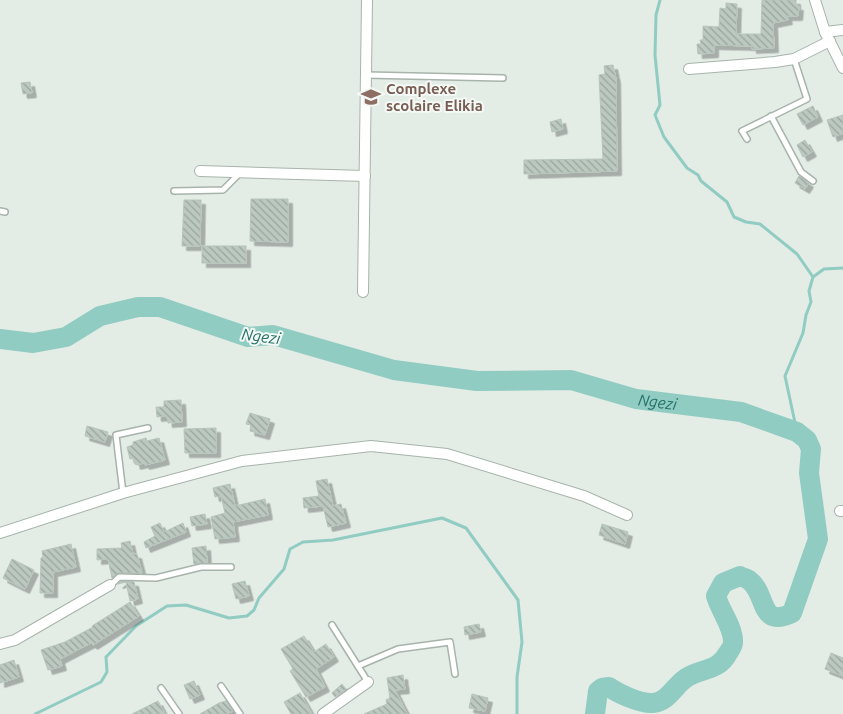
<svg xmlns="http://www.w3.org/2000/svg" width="843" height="714" font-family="Ubuntu,sans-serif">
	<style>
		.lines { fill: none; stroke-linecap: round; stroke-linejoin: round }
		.stream { stroke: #91ccc3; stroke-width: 3 }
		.river { stroke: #91ccc3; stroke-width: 20 }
		.building { fill: url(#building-back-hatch); stroke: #b6c5bb; filter: url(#shadow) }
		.service-casing { stroke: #a7b4ab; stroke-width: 8 }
		.minor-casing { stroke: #a7b4ab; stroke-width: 12 }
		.service { stroke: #fff; stroke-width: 5 }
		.minor { stroke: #fff; stroke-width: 10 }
		.labels { text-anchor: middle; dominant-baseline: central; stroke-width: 4; stroke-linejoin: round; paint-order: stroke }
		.education-label { font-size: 15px; font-weight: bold; fill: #785e54; stroke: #f4f9f5; text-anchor: start }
		.water-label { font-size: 16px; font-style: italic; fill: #247268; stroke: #f4f9f5 }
	</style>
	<defs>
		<pattern id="building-back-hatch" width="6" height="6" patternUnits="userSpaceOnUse" patternTransform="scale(1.25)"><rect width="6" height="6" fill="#bcc9c1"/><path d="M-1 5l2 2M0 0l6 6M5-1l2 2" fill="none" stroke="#99a49d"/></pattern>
		<filter id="shadow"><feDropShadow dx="4.5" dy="4.5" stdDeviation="0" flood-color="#0004"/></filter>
	</defs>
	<rect width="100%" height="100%" fill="#e4ece6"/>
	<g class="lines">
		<g class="stream">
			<path d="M660,0L656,15L655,55L660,105L655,115L664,137L687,168L698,175L701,181L727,202L734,217L746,222L760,224L797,254L813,277L809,291L811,302L806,315L803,333L785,376L797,432"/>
			<path d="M813,277L824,269L843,268"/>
			<path d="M35,714L101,682L107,672L106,657L136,626L167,606L186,605L229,618L247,616L254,610L259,598L284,569L290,549L303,542L333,540L442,518L466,528L518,600L522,642L517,677V714"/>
		</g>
		<path class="river" id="s1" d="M0,339L33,343L66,337L100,316L138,307H160L248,337L273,335L394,370L477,381L571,380L636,399L741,412L797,432L807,440L811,449L809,473L818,539L792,613C759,629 767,594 750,581C748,578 743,578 740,576L723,583L716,596C720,611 734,627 733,643C733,646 730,650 728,653C718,672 701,668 686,678C674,686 668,702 653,703C641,704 619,694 609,687L602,688L598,691L595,714"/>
	</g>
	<g class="building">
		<path d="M762,0H796V6H799L798,16H787L788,20L773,23L774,48L752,49V46L714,45V53L698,54L697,44H701L700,40H703V26L719,27L720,8L726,9V3L737,4L736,34H761Z"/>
		<path d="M613,65L616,79L617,171L524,174V160L603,159L599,75L605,74L604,66Z"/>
		<path d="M30,82L32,93L23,94L21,83Z"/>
		<path d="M813,106L818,117L803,125L797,114Z"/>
		<path d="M843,115V133L833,137L827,120Z"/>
		<path d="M561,119L563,129L552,132L550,122Z"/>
		<path d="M805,140L812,152L803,157L797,145Z"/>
		<path d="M799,176L809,183L805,189L795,183Z"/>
		<path d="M251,199H288V242L250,241Z"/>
		<path d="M184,200H201L200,246H182Z"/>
		<rect x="202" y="246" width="44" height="17"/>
		<path d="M181,400L182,422L168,423L167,416L157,417L156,407H164V401Z"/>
		<path d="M250,413L270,419L265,435L250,431L251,425L246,424Z"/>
		<path d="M87,426L108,432L105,442L85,436Z"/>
		<path d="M216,428V453H185L184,429Z"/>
		<path d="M146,438L147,441L159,438L165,460L145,465L144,463L136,465L134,458L130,459L127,447L133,445V442Z"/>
		<path d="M327,479L333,506L341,504L346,523L328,527L323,506L304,508L303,498L319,496L316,481Z"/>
		<path d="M230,484L235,506L265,499L268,515L233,522L235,537L215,539L211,517L225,513L221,496L215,497L213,488Z"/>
		<path d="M205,514L207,524L192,526L190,517Z"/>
		<path d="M160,523L164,532L183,523L186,532L146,548L144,542L155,536L151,527Z"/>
		<path d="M602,524L628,532L625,544L599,535Z"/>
		<path d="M130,541L133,554H132H137L142,573H119L112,578L108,559L97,560V549L122,548L121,543Z"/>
		<path d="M71,544L76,567L53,572V593H40L41,558L43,557L42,551Z"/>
		<path d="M206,546L207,563L194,564L192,548Z"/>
		<path d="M12,559L34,570L25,589L3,578Z"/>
		<path d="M121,581L134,582L138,599L130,601L126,582L118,584Z"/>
		<path d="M245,581L249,596L236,599L232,584Z"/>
		<path d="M130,602L139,616L93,645L91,643L60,659L62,666L48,670L41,650L65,642L93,627L92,626Z"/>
		<path d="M479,624L481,632L465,635L464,627Z"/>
		<path d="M304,636L314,652L326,644L334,657L316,669L325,687L306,697L290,671L293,669L281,649Z"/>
		<path d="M831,653L843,658V676L825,669Z"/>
		<path d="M14,660L19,677L0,683V665Z"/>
		<path d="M403,675L405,689L395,690L407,714H364L387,704L386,700L390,698L387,678Z"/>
		<path d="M194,681L200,695L190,699L184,685Z"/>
		<path d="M342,684L346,689L335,697L332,693Z"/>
		<path d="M300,693L312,714H291L284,702Z"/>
		<path d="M472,694L488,698L485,711L469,708Z"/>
		<path d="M158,701L165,714H132Z"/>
		<path d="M226,701L233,711L226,714H200L219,703Z"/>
	</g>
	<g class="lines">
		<defs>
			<g id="service">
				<path d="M366,75L503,78"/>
				<path d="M771,116L801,172L813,181"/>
				<path d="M747,139L742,131L807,99L794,59"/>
				<path d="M174,191L223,190L239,174"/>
				<path d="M0,211L5,212"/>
				<path d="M123,493L116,435L148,428"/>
				<path d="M111,585L119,577L156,578L201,567H231"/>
				<path d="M332,625L368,682"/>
				<path d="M358,666L398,649L450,642L455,674"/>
				<path d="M221,686L240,714"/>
				<path d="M161,688L179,714"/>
			</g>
			<g id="minor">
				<path d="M815,0L825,32L843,68"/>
				<path d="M825,32L843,30"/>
				<path d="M689,69L775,62L794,59L830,41"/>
				<path d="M200,171L365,176"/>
				<path d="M363,292L367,0"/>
				<path d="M840,511H843"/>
				<path d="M0,533L123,493L242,461L371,446L447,454L584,496L627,515"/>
				<path d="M0,644L15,640L110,585"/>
				<path d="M323,714L368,682"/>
			</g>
		</defs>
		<use href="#service" class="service-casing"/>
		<use href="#minor" class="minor-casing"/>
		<use href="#service" class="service"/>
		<use href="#minor" class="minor"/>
	</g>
	<defs>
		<symbol id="school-bare" viewBox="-9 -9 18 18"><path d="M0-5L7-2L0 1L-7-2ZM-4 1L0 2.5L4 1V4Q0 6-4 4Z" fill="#8d6e63" stroke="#f4f9f5" stroke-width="2.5" paint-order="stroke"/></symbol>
	</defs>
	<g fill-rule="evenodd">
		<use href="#school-bare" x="357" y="83" width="28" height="28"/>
	</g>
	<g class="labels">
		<g class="education-label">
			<text x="386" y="88">Complexe<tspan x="386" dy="17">scolaire Elikia</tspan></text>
		</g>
		<g class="water-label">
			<text transform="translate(261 336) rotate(7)">Ngezi</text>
			<text stroke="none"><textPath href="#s1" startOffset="679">Ngezi</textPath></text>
		</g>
	</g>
</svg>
